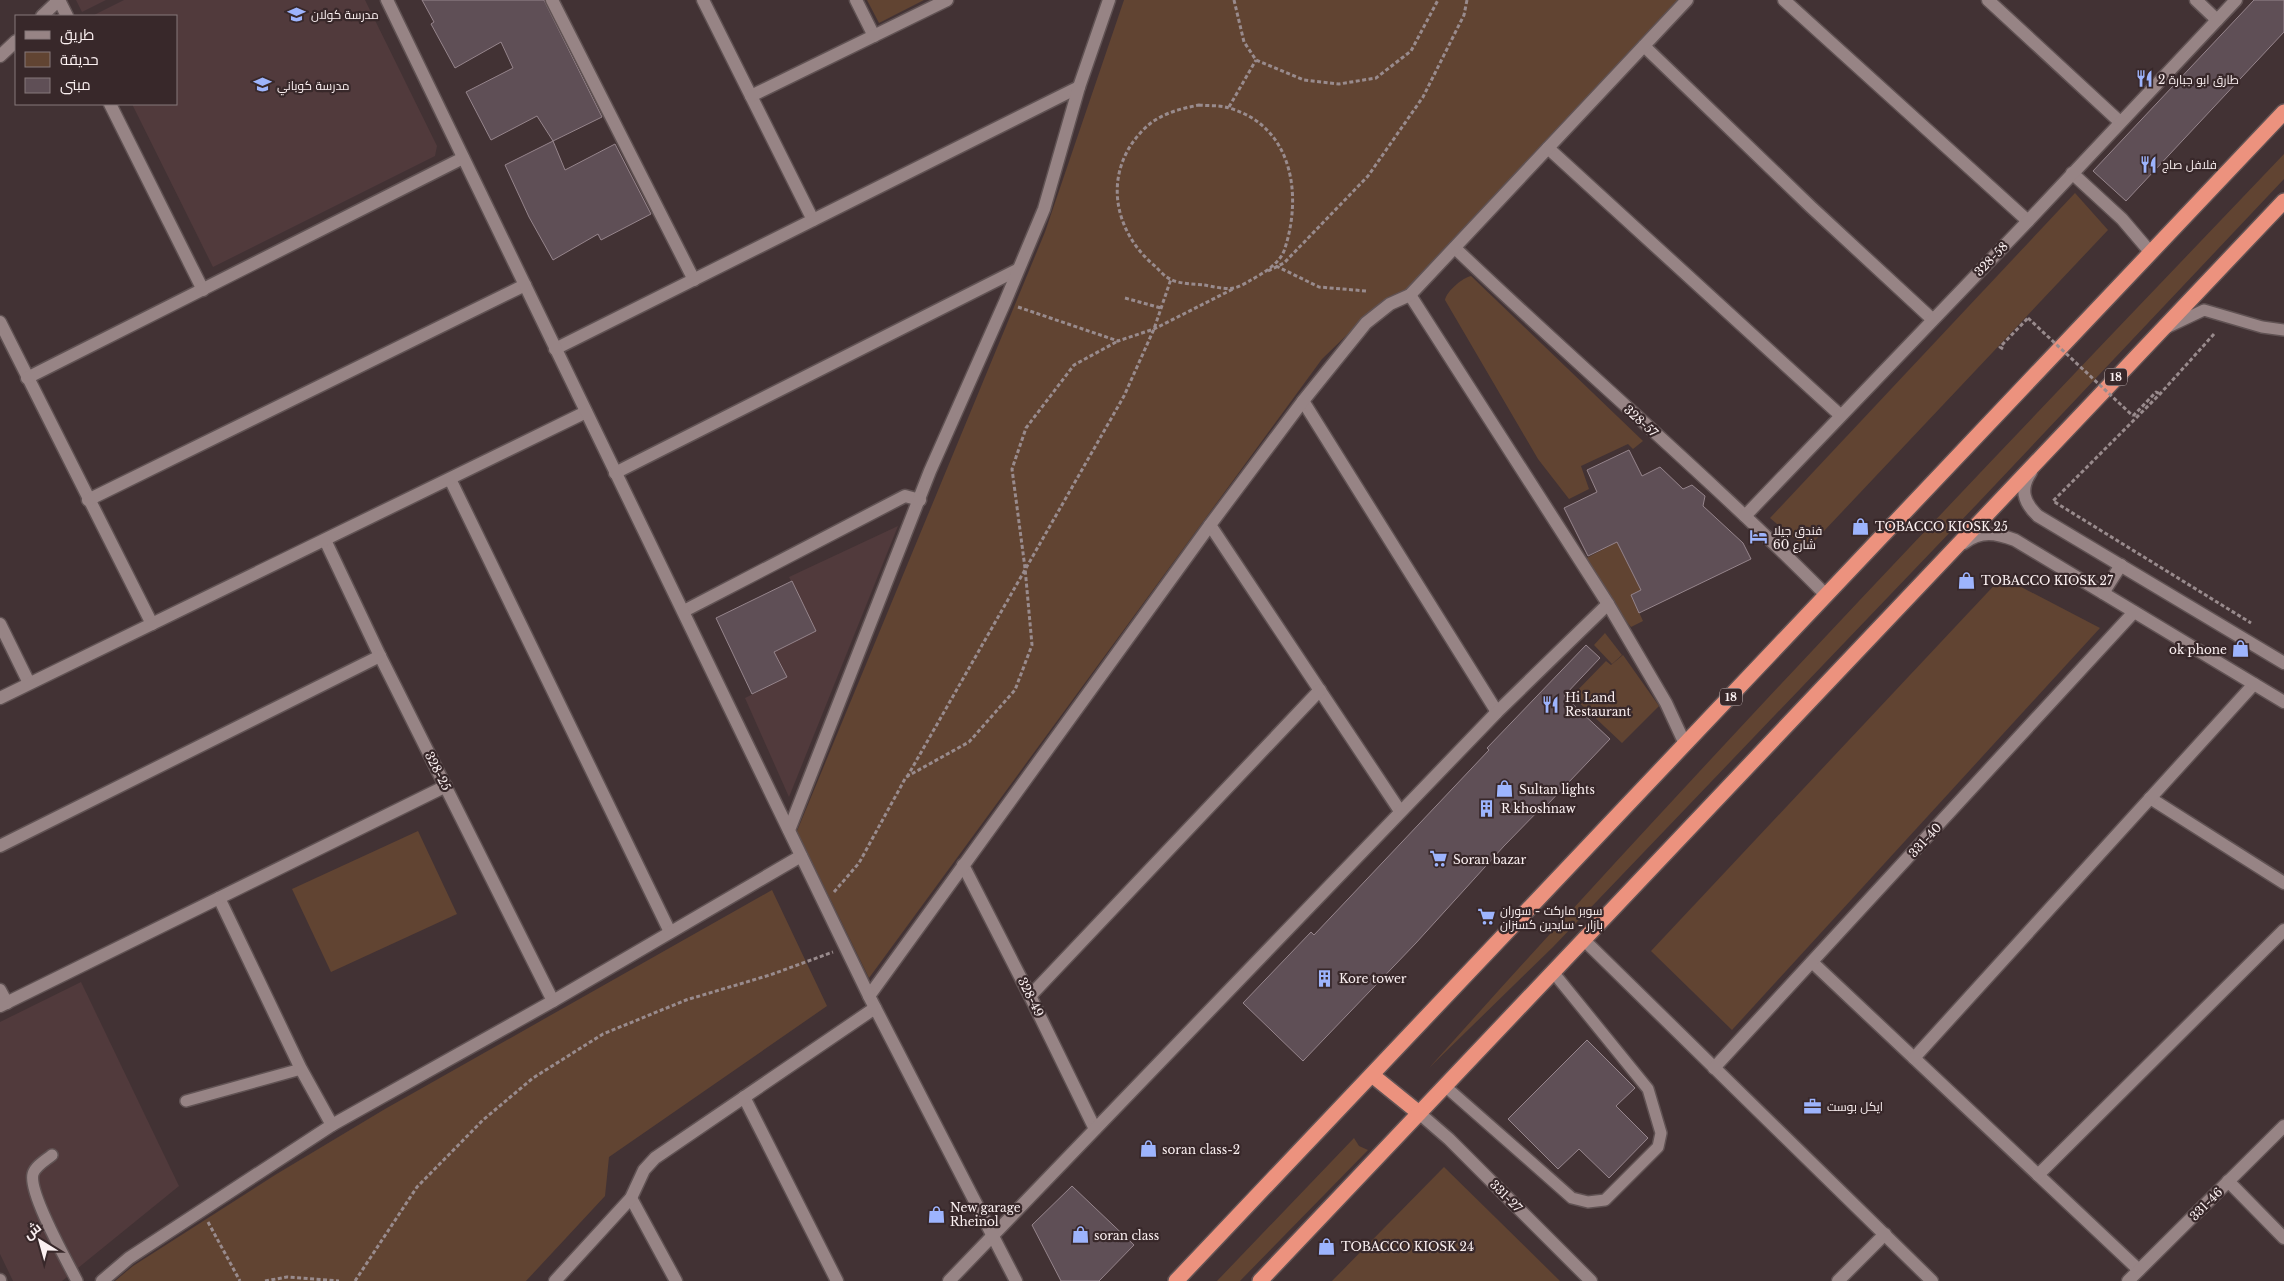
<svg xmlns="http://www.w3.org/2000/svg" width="2284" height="1281" font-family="'Libre Baskerville',Cairo,serif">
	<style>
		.built { fill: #513a3c }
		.green { fill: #614432 }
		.building { fill: #5f4f56; stroke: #96858c }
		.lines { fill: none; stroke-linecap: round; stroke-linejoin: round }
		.lane-casing { stroke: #605253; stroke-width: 14 }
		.street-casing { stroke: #605253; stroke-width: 15 }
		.secondary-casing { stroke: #605253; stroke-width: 15 }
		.highway-casing { stroke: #605253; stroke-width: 18 }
		.path { stroke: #998b8d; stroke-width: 3; stroke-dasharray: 4 2.5; stroke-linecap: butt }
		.lane { stroke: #978485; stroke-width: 11 }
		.street { stroke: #978485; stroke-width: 12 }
		.secondary { stroke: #978485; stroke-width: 12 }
		.highway { stroke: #ec927e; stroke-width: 15 }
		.path-bridge { stroke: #998b8d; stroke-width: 3; stroke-dasharray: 4 2.5; stroke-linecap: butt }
		.labels { text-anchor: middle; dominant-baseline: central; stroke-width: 4.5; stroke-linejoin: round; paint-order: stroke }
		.shield { fill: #38282a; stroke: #c0b4b5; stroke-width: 1 }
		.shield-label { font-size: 11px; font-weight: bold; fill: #fbf0f1 }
		.poi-label { font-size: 12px; fill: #fbf0f1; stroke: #38282a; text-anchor: start }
		.street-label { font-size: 12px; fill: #fbf0f1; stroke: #38282a }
	</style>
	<rect width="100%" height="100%" fill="#423234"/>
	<g class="built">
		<path d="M76,0H106L82,12Z"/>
		<path d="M124,0H365L437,146L435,156L213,267L132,104H176V16H92Z"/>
		<path d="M898,526L789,797L745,698L787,677L774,652L816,631L789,577Z"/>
		<path d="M81,982L179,1186L62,1281H13L0,1254V1022Z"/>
	</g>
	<g class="green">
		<path d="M867,0H924L879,23Z"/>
		<path d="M1124,0H1679L1418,276L1406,300H1383L1322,359L869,978L797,831L1045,232Z"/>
		<path d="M2284,154V179L1978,503L1553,947L1429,1068C1707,757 1996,456 2284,154Z"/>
		<path d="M2075,193L2108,230L1807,549L1770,518Z"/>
		<path d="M1471,276L1643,441L1633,449L1628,444L1581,466L1589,489L1569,499L1538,459L1445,300C1447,291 1462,278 1471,276Z"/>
		<path d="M1617,542L1641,590L1631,595L1643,621L1631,627L1579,562Z"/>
		<path d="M2002,577L2100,628L1732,1030L1651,951Z"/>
		<path d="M1605,633L1622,655L1612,664L1594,645Z"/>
		<path d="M1623,655L1659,706L1622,743L1572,696L1606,661L1611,665Z"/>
		<path d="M418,831L457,914L331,972L292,889Z"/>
		<path d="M772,890L827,1006L609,1157L605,1196L526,1281H115L133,1266L275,1175L385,1109Z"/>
		<path d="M1354,1138L1359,1146L1368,1150L1240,1281H1217Z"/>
		<path d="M1444,1167L1560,1281H1332Z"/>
	</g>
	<g class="building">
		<path d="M422,0H544L602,117L553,141L537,116L491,140L466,92L513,68L501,42L455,68L431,24L434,22Z"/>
		<path d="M2254,0H2284V32L2126,201L2093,171Z"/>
		<path d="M553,141L565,170L615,144L651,214L601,240L598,234L553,260L529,217L505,165Z"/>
		<path d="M1629,450L1642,476L1660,467L1683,489L1692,485L1705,496L1703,506L1743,543L1751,559L1639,613L1631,595L1641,590L1617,542L1588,556L1564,508L1597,492L1587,470Z"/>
		<path d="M792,581L816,631L774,652L787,677L752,694L716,618Z"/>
		<path d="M1586,645L1600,658L1564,696L1610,739L1546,806L1544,805L1504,846L1416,943L1303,1061L1243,1003L1311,932L1314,935L1489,750L1487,748Z"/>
		<path d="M1587,1040L1635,1088L1616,1106L1648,1138L1609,1178L1579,1149L1558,1169L1508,1119Z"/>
		<path d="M1072,1186L1134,1245L1099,1281H1061L1032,1225Z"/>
	</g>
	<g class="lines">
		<defs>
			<g id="lane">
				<path d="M2166,328L2204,310L2262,327L2284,330"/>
				<path d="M1445,1086L1572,1198L1588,1202L1605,1200L1658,1147L1661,1133L1648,1089L1553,972"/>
				<path d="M186,1101L301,1069"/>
				<path d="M52,1155C46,1160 35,1166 33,1174C28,1193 67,1261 77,1281"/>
			</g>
			<g id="street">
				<path d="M59,0L67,16"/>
				<path d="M552,0L694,280"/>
				<path d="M703,0L813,220"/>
				<path d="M856,0L874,36"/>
				<path d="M1784,0L2028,221"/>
				<path d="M1988,0L2120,122"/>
				<path d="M2196,0L2217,20"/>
				<path d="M42,16L59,0"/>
				<path d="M1644,46L1811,207L1932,319"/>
				<path d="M0,56L16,41"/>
				<path d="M751,96L947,0"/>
				<path d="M110,104L203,290"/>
				<path d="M1548,148L1840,415"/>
				<path d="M2072,173L2122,219L2151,253"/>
				<path d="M1455,248C1577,365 1707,475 1826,595"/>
				<path d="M1410,295L1608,604L1666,703L1685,744"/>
				<path d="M0,322L152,624"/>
				<path d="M555,349L1079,87"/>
				<path d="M27,378L463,158"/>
				<path d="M1303,401L1497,712"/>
				<path d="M615,473L1017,270"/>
				<path d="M450,479L670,932"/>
				<path d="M88,500L525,285"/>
				<path d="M1745,516L2028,221L2236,0"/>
				<path d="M1210,525L1400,811"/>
				<path d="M325,540L380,656L553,1001"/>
				<path d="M684,611L905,496L920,500"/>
				<path d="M0,624L29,683"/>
				<path d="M0,698L586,412"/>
				<path d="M2150,798L2284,883"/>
				<path d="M789,830L930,471L1005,302L1044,209L1079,87L1109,0"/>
				<path d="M0,846L380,656"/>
				<path d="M963,865L1030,996L1095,1129"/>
				<path d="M219,898L301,1069L332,1125"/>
				<path d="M1583,939L1932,1281"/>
				<path d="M1812,962L2139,1270"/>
				<path d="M0,990L7,1003"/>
				<path d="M869,996L1210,525L1303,401L1366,323L1390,304L1410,295L1687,0"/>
				<path d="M1030,996L1320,690"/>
				<path d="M0,1006L446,786"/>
				<path d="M1914,1058L2254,684"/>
				<path d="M1714,1068L2134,612"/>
				<path d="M744,1097L837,1281"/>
				<path d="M1419,1113L1449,1139L1591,1281"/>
				<path d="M2038,1175L2284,930"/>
				<path d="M2228,1181L2284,1238"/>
				<path d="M631,1198L676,1281"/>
				<path d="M0,1280V1281"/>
				<path d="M102,1281L129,1258L332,1125L553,1001L801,856"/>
				<path d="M555,1281L631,1198L644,1170L655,1158L875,1008"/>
				<path d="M949,1281L1497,712L1608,604"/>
				<path d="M1838,1281L1885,1234"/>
				<path d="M2128,1281L2284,1126"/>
			</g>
			<g id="secondary">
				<path d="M387,0L869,996L1016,1281"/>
				<path d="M2031,472C2019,489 2024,503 2038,516L2284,663"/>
				<path d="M1964,543C1981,530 1996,533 2015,540L2284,702"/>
				<path d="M2103,593L2121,565"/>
			</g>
			<g id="highway">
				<path d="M1372,1075L1419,1113"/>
				<path d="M1176,1281L2284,112"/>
				<path d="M1260,1281L2284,201"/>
			</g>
		</defs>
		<use href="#lane" class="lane-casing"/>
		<use href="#street" class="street-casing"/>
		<use href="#secondary" class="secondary-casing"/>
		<use href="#highway" class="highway-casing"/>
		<g class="path">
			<path d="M1234,0L1244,42L1256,60L1304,80L1339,84L1376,78L1411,51L1438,0"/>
			<path d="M1199,105C1208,106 1220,105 1229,108C1293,126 1303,196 1284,251C1279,264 1262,274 1251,280C1246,283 1239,287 1234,288C1225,290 1212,286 1204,285C1194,284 1179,284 1170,279C1165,277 1160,271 1156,267C1112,231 1102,171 1144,129C1159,114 1179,109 1199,105Z"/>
			<path d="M1229,107L1256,60"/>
			<path d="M1276,266L1319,287L1366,291"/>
			<path d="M1268,271L1284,263L1368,176L1423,97L1464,15L1467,0"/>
			<path d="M1125,298L1161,308"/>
			<path d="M1018,307L1118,341L1154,329L1233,289"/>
			<path d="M2214,334L2160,394L2053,501L2251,623"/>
			<path d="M2003,349L2000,347L2028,318"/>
			<path d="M2133,416L2156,392L2160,394"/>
			<path d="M907,777L1124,396L1154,329L1171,279"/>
			<path d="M834,892L859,863L906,777L969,742L1015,690L1032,645L1025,568L1012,469L1026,428L1074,365L1118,341"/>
			<path d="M208,1222L240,1281"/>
			<path d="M265,1281L287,1277L339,1281"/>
			<path d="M355,1281L417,1187L483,1120L533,1078L603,1034L686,1000L770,975L833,952"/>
		</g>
		<use href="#lane" class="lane"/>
		<use href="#street" class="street"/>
		<use href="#secondary" class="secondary"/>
		<use href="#highway" class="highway"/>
		<path class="path-bridge" d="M2028,318L2133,416"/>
	</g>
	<defs>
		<symbol id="school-bare" viewBox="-9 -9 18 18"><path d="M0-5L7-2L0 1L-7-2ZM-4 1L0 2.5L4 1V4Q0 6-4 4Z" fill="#9db4fd" stroke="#38282a" stroke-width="2.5" paint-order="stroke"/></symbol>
		<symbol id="restaurant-bare" viewBox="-9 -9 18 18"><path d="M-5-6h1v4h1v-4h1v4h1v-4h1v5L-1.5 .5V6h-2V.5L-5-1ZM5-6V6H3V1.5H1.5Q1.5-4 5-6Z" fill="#9db4fd" stroke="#38282a" stroke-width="2.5" paint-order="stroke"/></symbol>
		<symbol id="shop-bare" viewBox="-9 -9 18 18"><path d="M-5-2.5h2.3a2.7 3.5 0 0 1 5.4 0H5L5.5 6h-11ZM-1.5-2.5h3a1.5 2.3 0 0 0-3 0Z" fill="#9db4fd" stroke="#38282a" stroke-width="2.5" paint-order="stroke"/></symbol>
		<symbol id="hotel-bare" viewBox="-9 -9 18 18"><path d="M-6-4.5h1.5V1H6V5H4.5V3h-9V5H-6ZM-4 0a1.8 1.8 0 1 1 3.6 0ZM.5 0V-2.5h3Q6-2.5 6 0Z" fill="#9db4fd" stroke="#38282a" stroke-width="2.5" paint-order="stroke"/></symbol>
		<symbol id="building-bare" viewBox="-9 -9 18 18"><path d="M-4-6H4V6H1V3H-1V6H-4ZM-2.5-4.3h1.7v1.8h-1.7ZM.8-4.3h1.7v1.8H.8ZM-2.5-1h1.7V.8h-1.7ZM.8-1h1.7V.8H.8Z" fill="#9db4fd" stroke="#38282a" stroke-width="2.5" paint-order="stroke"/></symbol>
		<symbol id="supermarket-bare" viewBox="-9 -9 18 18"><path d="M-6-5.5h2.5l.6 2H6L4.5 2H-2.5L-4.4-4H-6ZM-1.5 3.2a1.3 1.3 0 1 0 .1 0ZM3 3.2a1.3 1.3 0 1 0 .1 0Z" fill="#9db4fd" stroke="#38282a" stroke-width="2.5" paint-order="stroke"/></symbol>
		<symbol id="office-bare" viewBox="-9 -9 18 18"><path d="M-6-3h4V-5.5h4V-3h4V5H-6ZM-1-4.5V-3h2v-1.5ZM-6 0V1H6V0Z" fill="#9db4fd" stroke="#38282a" stroke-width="2.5" paint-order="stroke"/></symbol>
	</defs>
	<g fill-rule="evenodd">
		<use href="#school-bare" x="284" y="2" width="25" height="25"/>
		<use href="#restaurant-bare" x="2132" y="66" width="25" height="25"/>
		<use href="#school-bare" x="250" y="72" width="25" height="25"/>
		<use href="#restaurant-bare" x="2136" y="152" width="25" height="25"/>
		<use href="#shop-bare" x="1848" y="514" width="25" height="25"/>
		<use href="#hotel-bare" x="1746" y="524" width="25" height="25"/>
		<use href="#shop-bare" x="1954" y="568" width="25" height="25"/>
		<use href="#shop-bare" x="2228" y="636" width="25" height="25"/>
		<use href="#restaurant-bare" x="1538" y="692" width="25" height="25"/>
		<use href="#shop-bare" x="1492" y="776" width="25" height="25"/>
		<use href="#building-bare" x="1474" y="796" width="25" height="25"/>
		<use href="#supermarket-bare" x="1426" y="846" width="25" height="25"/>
		<use href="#supermarket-bare" x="1474" y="904" width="25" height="25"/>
		<use href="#building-bare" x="1312" y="966" width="25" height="25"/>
		<use href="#office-bare" x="1800" y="1094" width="25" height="25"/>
		<use href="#shop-bare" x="1136" y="1136" width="25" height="25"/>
		<use href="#shop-bare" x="924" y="1202" width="25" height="25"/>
		<use href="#shop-bare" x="1068" y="1222" width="25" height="25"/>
		<use href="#shop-bare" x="1314" y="1234" width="25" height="25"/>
	</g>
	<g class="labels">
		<g class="shield">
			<rect x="2105" y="368.5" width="22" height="17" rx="4"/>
			<rect x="1720" y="688.5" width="22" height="17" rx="4"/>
		</g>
		<g class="shield-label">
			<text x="2116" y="377">18</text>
			<text x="1731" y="697">18</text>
		</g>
		<g class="poi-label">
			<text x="311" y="14">مدرسة كولان</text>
			<text x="2158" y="79">طارق ابو جبارة 2</text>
			<text x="277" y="85">مدرسة كوباني</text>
			<text x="2162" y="164">فلافل صاج</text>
			<text x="1875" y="526">TOBACCO KIOSK 25</text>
			<text x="1773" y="530">فندق جيلا<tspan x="1773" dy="14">شارع 60</tspan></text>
			<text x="1981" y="580">TOBACCO KIOSK 27</text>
			<text x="2227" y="649" text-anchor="end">ok phone</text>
			<text x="1565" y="697">Hi Land<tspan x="1565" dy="14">Restaurant</tspan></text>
			<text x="1519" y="789">Sultan lights</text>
			<text x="1501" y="808">R khoshnaw</text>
			<text x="1453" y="859">Soran bazar</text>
			<text x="1500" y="910">سوبر ماركت - سوران<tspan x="1500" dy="14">بازار - سايدين كسنزان</tspan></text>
			<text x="1339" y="978">Kore tower</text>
			<text x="1827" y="1106">ايكل بوست</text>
			<text x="1162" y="1149">soran class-2</text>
			<text x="950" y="1207">New garage<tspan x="950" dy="14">Rheinol</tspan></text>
			<text x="1094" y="1235">soran class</text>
			<text x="1341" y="1246">TOBACCO KIOSK 24</text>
		</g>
		<g class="street-label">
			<text transform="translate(1991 259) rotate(-46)">328-58</text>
			<text transform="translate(1641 421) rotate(42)">328-57</text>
			<text transform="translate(438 771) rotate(63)">328-25</text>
			<text transform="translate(1925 840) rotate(-47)">331-40</text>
			<text transform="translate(1031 997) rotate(63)">328-49</text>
			<text transform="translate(1506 1196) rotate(45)">331-27</text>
			<text transform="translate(2206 1204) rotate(-45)">331-46</text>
		</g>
	</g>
	<rect x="15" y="15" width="162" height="90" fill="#38282a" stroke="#86787a"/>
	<rect x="25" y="31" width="25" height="8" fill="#978485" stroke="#86787a"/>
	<text x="60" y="40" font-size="15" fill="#fbf0f1">طريق</text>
	<rect x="25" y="52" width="25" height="15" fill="#614432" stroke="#86787a"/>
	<text x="60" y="65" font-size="15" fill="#fbf0f1">حديقة</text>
	<rect x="25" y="78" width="25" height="15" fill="#5f4f56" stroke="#86787a"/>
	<text x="60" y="90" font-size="15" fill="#fbf0f1">مبنى</text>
	<g transform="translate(40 1241) rotate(323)" stroke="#38282a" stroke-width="4" paint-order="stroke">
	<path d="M0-4L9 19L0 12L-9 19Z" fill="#fbf0f1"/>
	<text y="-8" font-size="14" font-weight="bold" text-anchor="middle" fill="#fbf0f1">ش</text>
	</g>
</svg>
